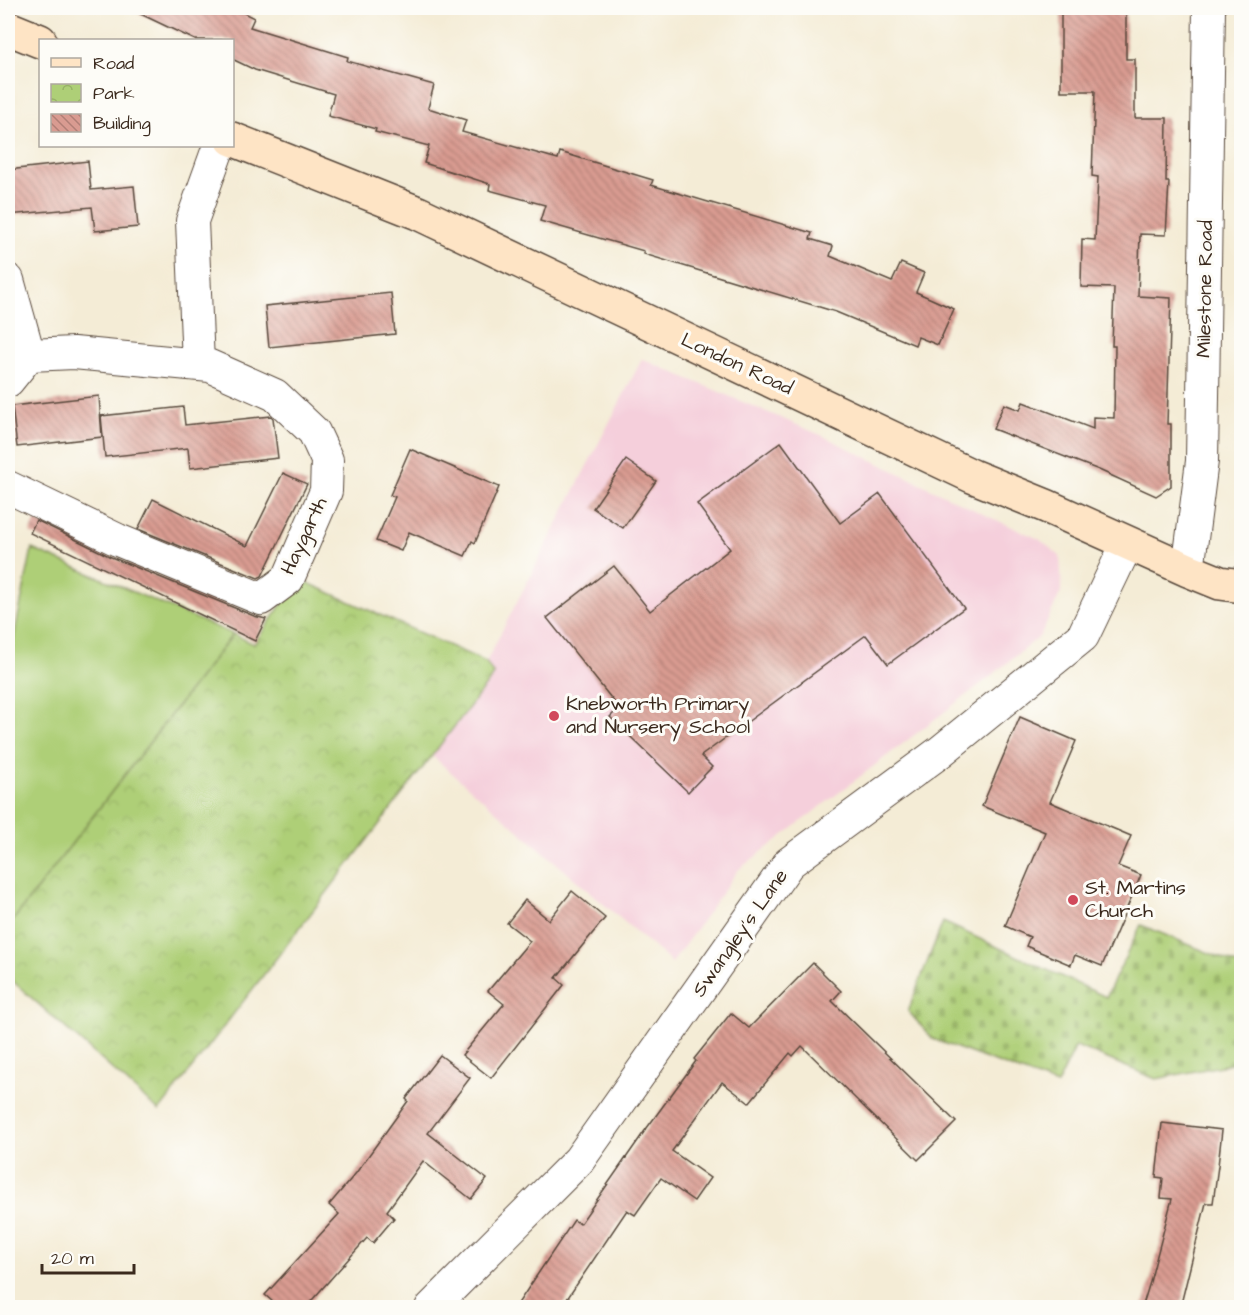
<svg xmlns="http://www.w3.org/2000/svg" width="1249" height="1315" font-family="'Architects Daughter',sans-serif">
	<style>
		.built { fill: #f5cfdb }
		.grass { fill: #aecf77; stroke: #747c4a; stroke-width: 1.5 }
		.cemetery { fill: url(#cemetery-stones); stroke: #747c4a; stroke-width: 1.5 }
		.park { fill: url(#park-crowns); stroke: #747c4a; stroke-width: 1.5 }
		.building { fill: url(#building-back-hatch) }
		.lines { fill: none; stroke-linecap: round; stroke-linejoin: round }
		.minor-casing { stroke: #57473a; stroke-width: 34 }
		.secondary-casing { stroke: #57473a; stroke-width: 36 }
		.minor { stroke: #fff; stroke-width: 32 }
		.secondary { stroke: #fee4c5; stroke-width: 33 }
		.poi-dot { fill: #d1495b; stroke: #fdfcf7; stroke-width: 2 }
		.labels { text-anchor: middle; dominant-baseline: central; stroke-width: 6; stroke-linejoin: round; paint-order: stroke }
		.street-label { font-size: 20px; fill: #3b2a1e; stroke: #fdfcf7 }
		.poi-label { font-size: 20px; fill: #3b2a1e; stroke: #fdfcf7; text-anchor: start }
	</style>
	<defs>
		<pattern id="cemetery-stones" width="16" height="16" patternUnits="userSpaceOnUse" patternTransform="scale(1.5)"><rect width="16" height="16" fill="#aecf77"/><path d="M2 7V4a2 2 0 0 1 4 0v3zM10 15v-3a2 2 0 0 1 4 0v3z" fill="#97b266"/></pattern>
		<pattern id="park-crowns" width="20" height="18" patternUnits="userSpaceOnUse" patternTransform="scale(1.5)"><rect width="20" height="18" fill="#aecf77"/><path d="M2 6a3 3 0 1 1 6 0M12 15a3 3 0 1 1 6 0" fill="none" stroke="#97b266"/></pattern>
		<pattern id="building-back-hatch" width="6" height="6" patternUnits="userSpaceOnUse" patternTransform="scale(1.5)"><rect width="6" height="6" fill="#d99b91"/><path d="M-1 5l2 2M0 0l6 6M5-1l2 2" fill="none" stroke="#b17f76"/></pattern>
	</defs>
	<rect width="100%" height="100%" fill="#fdfcf7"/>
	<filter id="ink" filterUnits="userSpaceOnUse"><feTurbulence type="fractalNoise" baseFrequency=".0167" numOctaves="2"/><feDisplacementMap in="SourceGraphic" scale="12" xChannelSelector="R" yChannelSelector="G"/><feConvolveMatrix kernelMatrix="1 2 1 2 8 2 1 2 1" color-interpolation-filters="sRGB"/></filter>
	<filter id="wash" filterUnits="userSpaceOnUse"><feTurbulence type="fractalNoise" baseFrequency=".008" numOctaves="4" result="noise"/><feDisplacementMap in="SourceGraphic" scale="24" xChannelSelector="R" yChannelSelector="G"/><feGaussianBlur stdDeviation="1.35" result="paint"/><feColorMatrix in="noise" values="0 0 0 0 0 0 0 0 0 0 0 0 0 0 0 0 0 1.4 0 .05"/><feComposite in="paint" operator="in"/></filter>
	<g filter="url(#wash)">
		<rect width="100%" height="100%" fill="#f4ecd6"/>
		<path class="built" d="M642,359L823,436L985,515L1039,539L1060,556L1062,590L1040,636L990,677L738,870L672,963L431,755L159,1111L8,977V927L233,634L254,644L299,579L486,662Z"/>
		<path class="grass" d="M32,549L233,634L8,927V666Z"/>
		<path class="cemetery" d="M943,922L1106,997L1141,925L1241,966V1062L1156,1079L1076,1046L1057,1085L933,1039L908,1011Z"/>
		<path class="park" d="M299,579L486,662L494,675L159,1111L8,977V927L233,634L254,644Z"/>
		<g id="blocks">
			<g class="building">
				<path d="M128,8H234L254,18L250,27L348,57L347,61L434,85L428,108L466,120L462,132L558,159L560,152L653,180L651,185L812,233L810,239L833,246L830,256L892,282L901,263L924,273L916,292L954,309L938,345L918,337L915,345L836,312L644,254V251L540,221L545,205L489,190L490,184L424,163L429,146L375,132L376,129L328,116L334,94L255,70L232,59V40H195Z"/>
				<path d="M1069,8H1126V59H1135V118H1167L1166,182H1169L1166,235L1140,234L1139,266L1138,296L1171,298L1167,424H1171V486L1156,496L1099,470L993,429L1004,404L1020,410L1023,402L1093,429V417L1114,418L1115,346H1112L1114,288L1081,287L1082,239L1095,240L1098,177L1092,176L1095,91H1061V12H1069Z"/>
				<path d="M88,161L91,190L134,186L138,227L95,231L92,207L8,215V170Z"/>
				<path d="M391,293L395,334L269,347L265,306Z"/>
				<path d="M99,396L102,437L17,447L12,406Z"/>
				<path d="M183,407L185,425L271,416L273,418L278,458L190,468L188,448L105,457L101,416Z"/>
				<path d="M781,442L840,523L880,494L964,608L888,664L866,635L701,756L712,767L688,792L610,717L619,708L547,618L614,566L650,611L730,549L697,504Z"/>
				<path d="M410,449L499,487L475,543L472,541L465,556L409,532L401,551L376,541L395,497L390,495Z"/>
				<path d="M626,460L656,481L623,528L593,508Z"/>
				<path d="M283,473L307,484L262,576L258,578L138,529L153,499L247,546Z"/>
				<path d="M36,520L111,557L254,616L266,619L255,641L30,533Z"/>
				<path d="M1020,717L1076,741L1050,802L1131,836L1118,866L1141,875L1102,966L1075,955L1071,965L1026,946L1030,937L1005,926L1045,832L982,806Z"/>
				<path d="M572,891L605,918L556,978L564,985L491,1078L462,1055L504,1004L488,991L530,941L507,923L525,900L549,920Z"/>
				<path d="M813,963L841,991L832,1001L956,1122L918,1160L802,1046L793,1056L790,1053L749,1103L722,1082L672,1151L710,1178L694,1201L661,1178L635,1215L627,1210L561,1308H515L574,1220L580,1224L644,1132L696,1061L694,1059L731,1013L749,1028Z"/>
				<path d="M440,1055L470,1078L428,1133L487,1179L471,1199L423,1161L387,1211L394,1218L373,1243L367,1238L305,1308H280L265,1295L339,1214L329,1205L356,1173L408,1101L406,1099Z"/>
				<path d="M1162,1123L1222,1130L1218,1166L1213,1203H1206L1180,1308H1142L1150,1282L1172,1199L1161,1198L1163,1178L1156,1177Z"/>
			</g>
		</g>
	</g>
	<g filter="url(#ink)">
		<use href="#blocks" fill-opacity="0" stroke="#57473a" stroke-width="1.5"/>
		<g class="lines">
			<defs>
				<g id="minor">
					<path d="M8,280L29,355"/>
					<path d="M198,364L192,221L219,146"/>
					<path d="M8,381L29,355L74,353L210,366L275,395L314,432L327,460L326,491L288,579L261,599L118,540L8,487"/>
					<path d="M1188,570L1202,461L1209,8"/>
					<path d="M431,1308L579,1160L789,863L940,752L1083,636L1127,544"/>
				</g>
				<g id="secondary">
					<path d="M8,28L40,41"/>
					<path d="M232,139L418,213L972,476L1046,506L1188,570L1220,583L1242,586"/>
				</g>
			</defs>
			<use href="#minor" class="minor-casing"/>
			<use href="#secondary" class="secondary-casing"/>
			<use href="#minor" class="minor"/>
			<use href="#secondary" class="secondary"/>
		</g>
	</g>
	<g class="poi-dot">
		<circle cx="554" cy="716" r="6"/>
		<circle cx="1073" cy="900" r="6"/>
	</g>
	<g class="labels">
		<g class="street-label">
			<text transform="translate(1205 289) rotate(-89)">Milestone Road</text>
			<text transform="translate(737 364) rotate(25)">London Road</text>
			<text transform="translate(304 536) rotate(-65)">Haygarth</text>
			<text transform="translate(740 933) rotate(-55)">Swangley's Lane</text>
		</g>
		<g class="poi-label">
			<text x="566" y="704">Knebworth Primary<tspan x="566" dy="23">and Nursery School</tspan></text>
			<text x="1085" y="888">St. Martins<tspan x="1085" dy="23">Church</tspan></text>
		</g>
	</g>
	<rect width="1249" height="1315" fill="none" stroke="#fdfcf7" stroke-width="30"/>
	<rect x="39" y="39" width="195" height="108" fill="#fdfcf7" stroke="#afa8a0" stroke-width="1.5"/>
	<rect x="51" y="58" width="30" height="9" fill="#fee4c5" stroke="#afa8a0" stroke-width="1.5"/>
	<text x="93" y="69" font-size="18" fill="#3b2a1e">Road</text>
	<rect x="51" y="84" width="30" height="18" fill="url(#park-crowns)" stroke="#afa8a0" stroke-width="1.5"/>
	<text x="93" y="99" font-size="18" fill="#3b2a1e">Park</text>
	<rect x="51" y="114" width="30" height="18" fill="url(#building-back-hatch)" stroke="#afa8a0" stroke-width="1.5"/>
	<text x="93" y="129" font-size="18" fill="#3b2a1e">Building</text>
	<path d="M42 1264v9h92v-9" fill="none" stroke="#3b2a1e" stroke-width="3"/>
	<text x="51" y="1264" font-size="18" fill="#3b2a1e" stroke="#fdfcf7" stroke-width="4.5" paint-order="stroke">20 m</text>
</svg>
